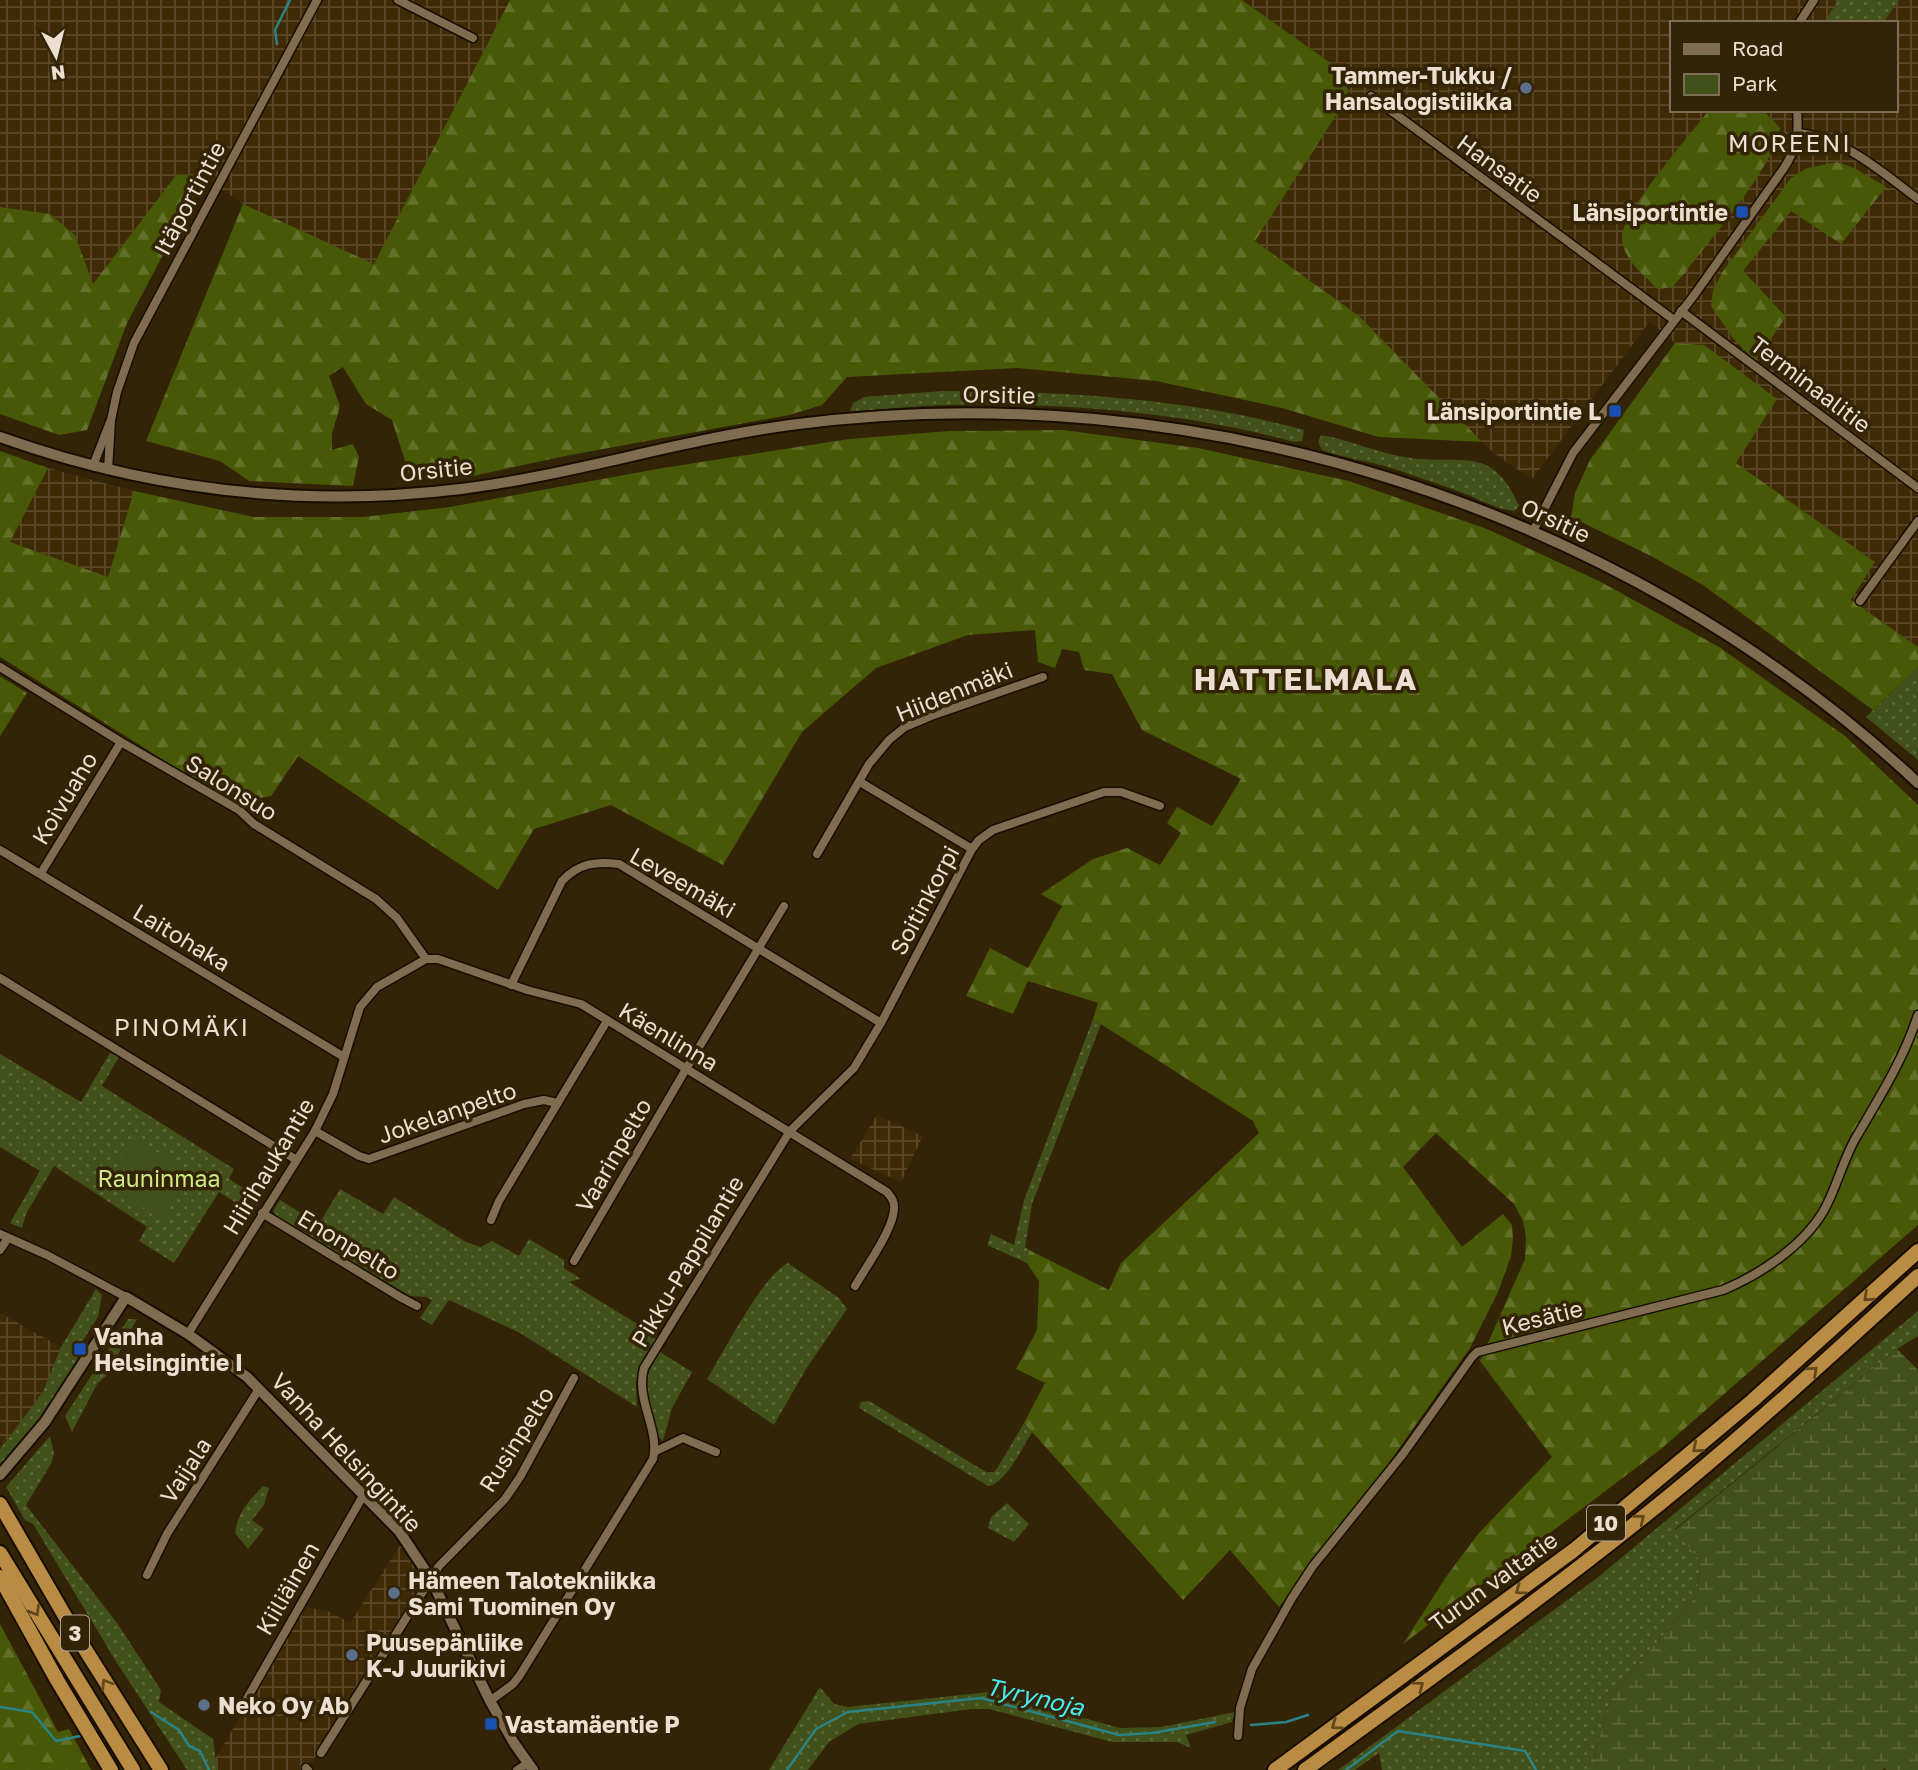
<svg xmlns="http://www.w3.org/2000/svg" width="1918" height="1770" font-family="'Golos Text',sans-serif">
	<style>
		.industrial { fill: url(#industrial-grid); fill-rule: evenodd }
		.green { fill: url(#green-dots) }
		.forest { fill: url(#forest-firs) }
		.wetland { fill: url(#wetland-marsh) }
		.pitch { fill: #425019 }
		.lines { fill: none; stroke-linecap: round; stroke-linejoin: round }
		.stream { stroke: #2a8384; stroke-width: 2.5 }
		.street-casing { stroke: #180d00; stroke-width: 11 }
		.secondary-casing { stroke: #180d00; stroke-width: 14 }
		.highway-casing { stroke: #180d00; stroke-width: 18 }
		.street { stroke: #806d51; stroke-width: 8 }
		.secondary { stroke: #806d51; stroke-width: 10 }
		.highway { stroke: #ba8c43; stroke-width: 14 }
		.oneway { stroke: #62481c }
		.service-dot { fill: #5c6f8a; stroke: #332307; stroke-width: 2.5 }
		.transit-dot { fill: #1a4fb4; stroke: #332307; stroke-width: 2.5 }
		.labels { text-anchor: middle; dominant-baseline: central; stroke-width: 7; stroke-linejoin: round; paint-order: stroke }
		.shield { fill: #332307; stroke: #b3a794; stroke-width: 2 }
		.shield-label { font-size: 21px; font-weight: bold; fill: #eadfd0 }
		.poi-label { font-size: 23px; font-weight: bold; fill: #eadfd0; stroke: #332307; text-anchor: start }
		.street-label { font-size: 23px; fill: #eadfd0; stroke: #332307 }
		.park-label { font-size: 23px; fill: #ceeb85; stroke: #332307 }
		.neighbourhood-label { font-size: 24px; letter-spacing: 2px; fill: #eadfd0; stroke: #332307 }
		.water-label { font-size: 24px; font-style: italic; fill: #46ecee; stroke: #332307 }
		.district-label { font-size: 30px; font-weight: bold; letter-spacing: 2px; fill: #eadfd0; stroke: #332307 }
	</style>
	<defs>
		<pattern id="industrial-grid" width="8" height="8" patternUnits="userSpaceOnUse" patternTransform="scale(1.75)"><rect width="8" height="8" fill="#3f2a06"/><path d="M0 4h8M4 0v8" fill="none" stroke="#5b4829"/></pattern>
		<pattern id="green-dots" width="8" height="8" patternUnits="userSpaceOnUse" patternTransform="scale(1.75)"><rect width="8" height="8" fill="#425019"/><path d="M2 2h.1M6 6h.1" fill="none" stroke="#5d6939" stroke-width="1.8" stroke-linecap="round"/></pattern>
		<pattern id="forest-firs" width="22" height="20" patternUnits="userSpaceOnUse" patternTransform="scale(1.75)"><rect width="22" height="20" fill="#475906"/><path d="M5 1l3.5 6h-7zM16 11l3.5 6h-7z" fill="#627029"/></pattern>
		<pattern id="wetland-marsh" width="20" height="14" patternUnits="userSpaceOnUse" patternTransform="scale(1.75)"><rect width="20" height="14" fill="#425019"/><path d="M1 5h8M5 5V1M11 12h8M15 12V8" fill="none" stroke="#5d6939"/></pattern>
	</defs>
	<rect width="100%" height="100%" fill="#332307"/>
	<g class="industrial">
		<path d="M0,0H510L374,265L243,204L204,177L177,174L93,284L75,235L50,214L0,207Z"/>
		<path d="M1242,0H1918V647L1851,600L1875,562L1736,463L1704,345L1675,343L1650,321L1532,479L1495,454L1445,407L1359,316L1255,241L1348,97L1346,74ZM1671,23H1895V110H1671Z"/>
		<path d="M48,468L134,491L108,577L10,542Z"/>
		<path d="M877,1115L923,1136L901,1182L850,1159Z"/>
		<path d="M0,1313L61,1347L43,1392L0,1449Z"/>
		<path d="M401,1544L422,1575V1583L307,1770H217L215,1759L305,1607L328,1611L350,1623Z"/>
	</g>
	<g class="green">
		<path d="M1835,0H1899L1883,23H1824L1837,2Z"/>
		<path d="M942,391C1063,391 1187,398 1304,430L1302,441L1294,442C1184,412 1065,403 951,405C918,405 884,410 850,411L853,403L864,397Z"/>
		<path d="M1321,435C1351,440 1380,454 1410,458C1463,465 1492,444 1519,506L1515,511C1495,509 1481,500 1463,493C1439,484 1415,476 1391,468C1369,461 1342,458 1322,450L1318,442Z"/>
		<path d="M1918,667V760L1866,717Z"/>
		<path d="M1093,1019L1101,1024L1032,1204L1025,1247L1029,1250L1027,1263L987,1245L991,1234L1014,1245L1024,1200Z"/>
		<path d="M110,1053L119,1057L102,1086L234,1169L229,1179L261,1199L252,1213L219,1192L174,1263L139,1241L147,1227L54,1166L26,1214L22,1228L10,1223L40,1171L0,1147V1054L81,1102Z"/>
		<path d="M340,1189L383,1214L394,1197L466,1242L481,1247L492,1241L519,1256L529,1239L564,1260V1268L581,1279L569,1282L657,1336L638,1373L636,1383L637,1407L520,1333L449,1300L432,1325L420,1318L432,1300L426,1297L410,1296L278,1217L273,1211L280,1200L319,1224Z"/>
		<path d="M788,1263L839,1298L847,1309L806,1369L774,1425L707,1379C724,1352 762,1276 788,1263Z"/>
		<path d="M96,1289L102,1295L98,1317L75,1353L80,1360L39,1421L0,1466V1449L43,1392L61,1347Z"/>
		<path d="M1918,1311V1336L1897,1349L1675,1529L1700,1561L1697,1595L1611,1696L1594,1758V1770H1382L1379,1753L1355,1770H1338L1597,1578Z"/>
		<path d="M128,1319H137L106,1376L97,1384L72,1432L65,1416Z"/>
		<path d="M660,1352L692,1372L672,1408L663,1441C651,1432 645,1393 648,1377C649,1368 655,1360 660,1352Z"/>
		<path d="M869,1401L986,1472H994L998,1467L1024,1423L1032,1432C1023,1447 1005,1484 988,1486L859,1408L861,1402Z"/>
		<path d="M50,1436L54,1454L51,1464L26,1505L117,1623L161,1690L159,1702L213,1739L217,1770H187L117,1663L33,1524L25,1520L6,1487Z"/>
		<path d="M263,1486L269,1488L264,1505L252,1520L264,1529L248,1549L235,1533C238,1511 249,1501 263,1486Z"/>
		<path d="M1007,1503L1029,1524L1014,1542L988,1528L991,1517Z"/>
		<path d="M820,1687L834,1704L848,1707L989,1692L1120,1728L1161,1727L1235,1712L1232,1722L1186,1735L1191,1748L1177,1742H1112L989,1709H972L858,1724L829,1742L808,1770H769Z"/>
	</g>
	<g class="forest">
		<path d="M510,0H1242L1346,74L1348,97L1255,241L1359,316L1482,442L1379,437L1282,408L1156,381L1017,368L847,377L822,405L789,415L565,456L459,479L410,477L392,420L366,404L343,367L329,376L340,406L332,434V450L353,444L359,457L353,486L249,481L220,461L146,441L243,204L374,264Z"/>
		<path d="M1709,110H1763L1780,128C1775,166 1708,242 1683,275L1672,287L1658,289C1644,276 1621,257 1622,236C1624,210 1690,135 1709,110Z"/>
		<path d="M1837,162L1854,168L1886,187L1841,244L1791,211L1743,271L1786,317L1755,361L1733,338L1711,306L1713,290L1723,271L1791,178L1807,168Z"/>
		<path d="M177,174L204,177L127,323L87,430L59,435L0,414V207L50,214L75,235L93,284Z"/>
		<path d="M1675,343L1704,345L1777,399L1736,463L1875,562L1851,600L1918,647V667L1873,710L1703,585L1651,556L1571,517L1575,493L1590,460Z"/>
		<path d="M1063,430L1198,448L1349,481L1487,529L1599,581L1719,647L1845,736L1918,805V1225L1661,1449L1403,1644L1446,1577L1478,1534L1552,1457L1480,1361L1525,1259L1526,1237L1523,1221L1514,1204L1436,1133L1403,1167L1462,1247L1503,1214L1512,1225L1513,1239L1511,1256L1498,1292L1470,1348L1388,1464L1279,1607L1230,1550L1183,1600L1024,1423L1045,1383L1016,1369L1037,1330L1039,1281L1027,1263L1029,1250L1109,1290L1121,1263L1259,1133L1253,1121L1093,1019L1098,1003L1028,981L1013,1014L966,996L990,948L1028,968L1062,906L1041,894L1093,859L1127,848L1160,865L1181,833L1167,823L1177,807L1212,826L1241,779L1142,730L1112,674L1084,670L1079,652L1062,649L1055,668L1038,662L1035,630L968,635L876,668L802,732L723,865L611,805L534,829L498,890L298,756L271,796L243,801L219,795L0,657V451L48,468L10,542L108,577L134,491L254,517H363L450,507L657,469L849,439L950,431Z"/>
		<path d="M0,676L27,693L0,736Z"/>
		<path d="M0,1624L58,1732L69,1729L91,1770H0Z"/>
	</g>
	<path class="wetland" d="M1897,1349L1918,1370V1770H1886L1885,1768L1882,1770H1594V1758L1611,1696L1697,1595L1700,1561L1675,1530Z"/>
	<path class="pitch" d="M134,1139L194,1173L162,1220L106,1183Z"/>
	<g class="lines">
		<g class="stream">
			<path d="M277,44L275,30L290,0"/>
			<path d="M0,1707L32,1712L56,1741L80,1736"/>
			<path d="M151,1712L179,1730L189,1746L200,1751L209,1770"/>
			<path d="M1251,1725L1286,1722L1308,1715"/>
			<path d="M787,1770L816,1729L848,1712L981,1698L1119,1735L1152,1733L1215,1722"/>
			<path d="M1346,1770L1398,1731L1525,1751L1536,1770"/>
		</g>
		<defs>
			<g id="street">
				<path d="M398,0L473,38"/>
				<path d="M1799,23L1814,0"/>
				<path d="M1371,96L1674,320"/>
				<path d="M1799,133C1844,138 1883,173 1918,199"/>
				<path d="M1681,311L1918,488"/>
				<path d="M93,466L110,422"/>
				<path d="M108,470L111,420L117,392L134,343L317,0"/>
				<path d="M1533,531L1573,453L1695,294L1784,168C1797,148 1799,133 1797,110"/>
				<path d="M1860,601L1918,521"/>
				<path d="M0,667L121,742L239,810L254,824L376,899L397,918L426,959"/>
				<path d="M860,782L972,849"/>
				<path d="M0,850L344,1057"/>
				<path d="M817,854L869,764L889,740L905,727L931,716L1043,677"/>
				<path d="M41,873L121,742"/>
				<path d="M0,978L295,1159"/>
				<path d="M511,985L562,881C579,863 596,861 619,864L881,1023"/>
				<path d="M315,1131L359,1156L369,1159L524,1104L544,1100L557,1103"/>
				<path d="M262,1213L400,1297L417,1306"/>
				<path d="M491,1220L499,1201L607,1021"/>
				<path d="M0,1234L47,1255L126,1297"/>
				<path d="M0,1250L8,1238"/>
				<path d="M574,1261L686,1069L784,906"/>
				<path d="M188,1334L315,1131L333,1094L360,1007L377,987L426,959H438L527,990L581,1004L887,1192C889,1195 892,1197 893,1201C901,1220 865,1268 855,1286"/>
				<path d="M654,1452L683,1438L716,1452"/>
				<path d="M147,1575L167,1534L259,1389"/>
				<path d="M490,1701L513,1684L520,1675L653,1459C660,1429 635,1400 644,1368L790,1131L854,1068L881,1023L972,849L979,840L993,830L1104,792H1121L1160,806"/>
				<path d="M245,1702L364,1494"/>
				<path d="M1238,1736L1240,1708L1252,1669L1292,1598L1313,1566L1403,1454L1472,1357L1477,1352L1723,1290C1759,1275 1802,1247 1823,1212C1837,1188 1843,1158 1858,1134C1881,1095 1904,1058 1918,1015"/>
				<path d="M321,1753L439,1566L505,1499L520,1477L574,1378"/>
				<path d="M306,1768L308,1770"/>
				<path d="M517,1770L528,1763"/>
			</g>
			<g id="secondary">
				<path d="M0,437C148,490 304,508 461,489C572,475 679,440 790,425C1193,371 1621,505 1918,783"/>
				<path d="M0,1475L45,1422L126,1297L188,1334L247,1377L399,1531L431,1579L490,1701L514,1743L533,1770"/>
			</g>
			<g id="highway">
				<path d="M0,1504L73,1630L161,1770"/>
				<path d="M0,1553L133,1770"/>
				<path d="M0,1577L57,1680L111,1770"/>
				<path d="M1275,1770L1574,1550L1752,1401L1918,1251"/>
				<path d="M1305,1770C1433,1676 1563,1584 1685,1483C1765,1417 1841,1346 1918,1276"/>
			</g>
		</defs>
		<use href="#street" class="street-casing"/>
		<use href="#secondary" class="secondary-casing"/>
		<use href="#highway" class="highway-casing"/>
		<use href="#street" class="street"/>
		<use href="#secondary" class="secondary"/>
		<use href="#highway" class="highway"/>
	</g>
	<defs><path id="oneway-chevron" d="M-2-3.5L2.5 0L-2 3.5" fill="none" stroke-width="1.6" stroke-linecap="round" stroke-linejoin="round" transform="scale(1.75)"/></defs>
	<g class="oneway">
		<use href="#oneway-chevron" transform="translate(1868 1297) rotate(138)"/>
		<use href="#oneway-chevron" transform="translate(1813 1371) rotate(-42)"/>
		<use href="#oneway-chevron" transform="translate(1697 1448) rotate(139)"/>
		<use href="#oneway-chevron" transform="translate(1640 1519) rotate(-39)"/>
		<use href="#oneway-chevron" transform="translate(1520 1590) rotate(144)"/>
		<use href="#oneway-chevron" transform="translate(35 1611) rotate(59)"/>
		<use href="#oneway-chevron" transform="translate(106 1684) rotate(-122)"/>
		<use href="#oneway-chevron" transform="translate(1419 1686) rotate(-37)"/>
		<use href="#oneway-chevron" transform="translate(1336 1725) rotate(144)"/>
	</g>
	<g class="service-dot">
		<circle cx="1526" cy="88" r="7"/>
		<circle cx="394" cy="1593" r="7"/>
		<circle cx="352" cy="1655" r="7"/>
		<circle cx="204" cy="1705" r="7"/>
	</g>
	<g class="transit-dot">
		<rect x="1735" y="205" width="14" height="14" rx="3.5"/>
		<rect x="1608" y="404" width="14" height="14" rx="3.5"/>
		<rect x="73" y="1342" width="14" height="14" rx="3.5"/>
		<rect x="484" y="1717" width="14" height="14" rx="3.5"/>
	</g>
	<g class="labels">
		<g class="shield">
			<rect x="1587" y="1505.5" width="38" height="35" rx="5"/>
			<rect x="61" y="1615.5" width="28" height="35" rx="5"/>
		</g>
		<g class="shield-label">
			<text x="1606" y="1523">10</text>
			<text x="75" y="1633">3</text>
		</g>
		<g class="poi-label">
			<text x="1512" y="75" text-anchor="end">Tammer-Tukku /<tspan x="1512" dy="26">Hansalogistiikka</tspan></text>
			<text x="1728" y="212" text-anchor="end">Länsiportintie</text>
			<text x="1601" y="411" text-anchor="end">Länsiportintie L</text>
			<text x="94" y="1336">Vanha<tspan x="94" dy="26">Helsingintie I</tspan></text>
			<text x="408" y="1580">Hämeen Talotekniikka<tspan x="408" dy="26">Sami Tuominen Oy</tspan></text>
			<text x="366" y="1642">Puusepänliike<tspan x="366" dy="26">K-J Juurikivi</tspan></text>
			<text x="218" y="1705">Neko Oy Ab</text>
			<text x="505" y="1724">Vastamäentie P</text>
		</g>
		<g class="street-label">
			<text transform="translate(1500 168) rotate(36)">Hansatie</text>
			<text transform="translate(189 198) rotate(-62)">Itäportintie</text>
			<text transform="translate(1811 384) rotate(37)">Terminaalitie</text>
			<text transform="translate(999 394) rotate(1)">Orsitie</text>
			<text transform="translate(436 469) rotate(-6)">Orsitie</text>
			<text transform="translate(1556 520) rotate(25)">Orsitie</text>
			<text transform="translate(954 691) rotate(-22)">Hiidenmäki</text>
			<text transform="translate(232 787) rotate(32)">Salonsuo</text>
			<text transform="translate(64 798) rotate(-59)">Koivuaho</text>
			<text transform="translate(683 882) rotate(30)">Leveemäki</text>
			<text transform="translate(924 900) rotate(-62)">Soitinkorpi</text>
			<text transform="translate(182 937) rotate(31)">Laitohaka</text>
			<text transform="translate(669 1036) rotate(31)">Käenlinna</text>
			<text transform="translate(447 1112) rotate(-19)">Jokelanpelto</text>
			<text transform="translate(613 1155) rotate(-60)">Vaarinpelto</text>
			<text transform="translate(268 1166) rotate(-59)">Hiirihaukantie</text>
			<text transform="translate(349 1244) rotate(31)">Enonpelto</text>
			<text transform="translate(687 1261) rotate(-59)">Pikku-Pappilantie</text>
			<text transform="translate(1542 1317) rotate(-14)">Kesätie</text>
			<text transform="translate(516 1439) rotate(-58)">Rusinpelto</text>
			<text transform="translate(347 1452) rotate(47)">Vanha Helsingintie</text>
			<text transform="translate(185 1470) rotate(-57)">Vaijala</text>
			<text transform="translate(1493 1581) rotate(-36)">Turun valtatie</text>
			<text transform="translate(287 1588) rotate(-60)">Kiiliäinen</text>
		</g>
		<g class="park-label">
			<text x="159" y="1178">Rauninmaa</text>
		</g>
		<g class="neighbourhood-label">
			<text x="1790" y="142">MOREENI</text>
			<text x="182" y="1026">PINOMÄKI</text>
		</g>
		<g class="water-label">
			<text transform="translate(1035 1696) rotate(13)">Tyrynoja</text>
		</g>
		<g class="district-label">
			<text x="1306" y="679">HATTELMALA</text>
		</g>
	</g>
	<rect x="1670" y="21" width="228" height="91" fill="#332307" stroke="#7c6e57" stroke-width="2"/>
	<rect x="1684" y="44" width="35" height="10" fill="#806d51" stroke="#7c6e57" stroke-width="2"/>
	<text x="1732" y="56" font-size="21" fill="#eadfd0">Road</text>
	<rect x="1684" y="74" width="35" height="21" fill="#425019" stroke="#7c6e57" stroke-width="2"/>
	<text x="1732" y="91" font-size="21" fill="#eadfd0">Park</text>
	<g transform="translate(56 56) rotate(173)" stroke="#332307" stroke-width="5" paint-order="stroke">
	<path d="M0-5L12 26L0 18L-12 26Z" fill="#eadfd0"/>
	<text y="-10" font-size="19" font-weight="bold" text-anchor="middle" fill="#eadfd0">N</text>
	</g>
</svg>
